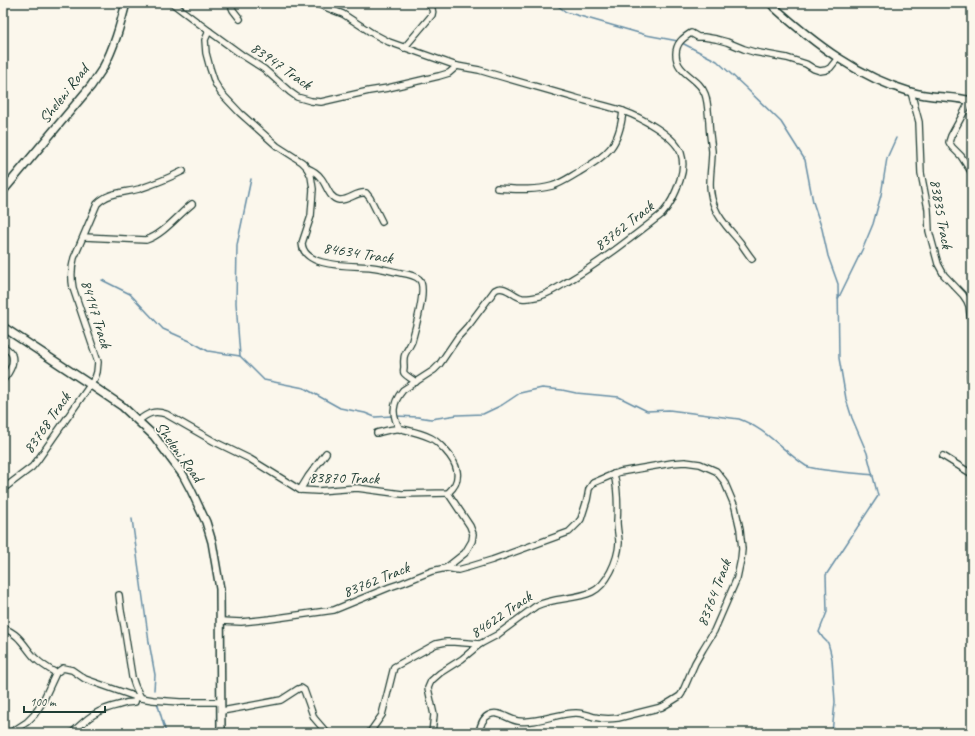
<svg xmlns="http://www.w3.org/2000/svg" width="975" height="736" font-family="Caveat,sans-serif">
	<style>
		.lines { fill: none; stroke-linecap: round; stroke-linejoin: round }
		.stream { stroke: #668ea5; stroke-width: 1.5 }
		.minor-casing { stroke: #1f3d34; stroke-width: 8 }
		.tertiary-casing { stroke: #1f3d34; stroke-width: 10 }
		.minor { stroke: #fbf7ec; stroke-width: 5.5 }
		.tertiary { stroke: #fbf7ec; stroke-width: 7 }
		.labels { text-anchor: middle; dominant-baseline: central; stroke-width: 3.5; stroke-linejoin: round; paint-order: stroke }
		.street-label { font-size: 16px; fill: #1f3d34; stroke: #fbf7ec }
	</style>
	<rect width="100%" height="100%" fill="#fbf7ec"/>
	<filter id="ink" filterUnits="userSpaceOnUse"><feTurbulence type="fractalNoise" baseFrequency=".025" numOctaves="2"/><feDisplacementMap in="SourceGraphic" scale="8" xChannelSelector="R" yChannelSelector="G"/><feConvolveMatrix kernelMatrix="1 2 1 2 8 2 1 2 1" color-interpolation-filters="sRGB"/></filter>
	<g filter="url(#ink)">
		<g class="lines">
			<g class="stream">
				<path d="M554,3L566,12L646,35L678,41"/>
				<path d="M682,43L717,61L745,87L781,122L805,160L813,202L822,229L828,256L838,284L839,358L846,399L852,418L867,453L878,496L826,575L827,612L819,632L823,638L828,643L830,650L832,659L835,702L832,733"/>
				<path d="M251,179L237,245L236,303L240,356L264,380L304,388L340,408L365,413L375,417L392,416"/>
				<path d="M102,280L130,294L163,329L190,341L208,351L240,356"/>
				<path d="M838,299L863,248L873,224L881,195L887,158L896,138"/>
				<path d="M396,416L418,417L431,419L457,415L483,414L502,405L520,393L542,388L562,390L576,393L619,397L647,411L669,410L739,419C765,428 783,451 806,466C810,468 814,468 818,469C836,472 854,473 873,475"/>
				<path d="M132,519L149,642L155,675L154,690"/>
				<path d="M157,702L166,733"/>
				<path d="M505,729L515,733"/>
			</g>
			<defs>
				<g id="minor">
					<path d="M172,3L209,31L242,55L264,69L290,92L297,97L311,101L321,102L369,91L388,88L439,76L449,73L457,66"/>
					<path d="M230,3L233,10L240,19"/>
					<path d="M315,3L343,14L372,33L389,42L457,66L479,70C512,80 545,89 579,99C593,103 608,106 623,111C640,117 674,135 681,153C684,162 683,171 680,180C676,193 671,204 662,214C631,238 601,262 567,282C559,287 550,293 540,296C535,297 528,299 522,298C513,296 505,284 495,290L468,326L458,337L439,365L434,370L403,390C392,403 391,415 400,429"/>
					<path d="M209,31L205,40L206,53L210,68L215,83L221,93L240,113L277,146L302,162L306,166L311,176L313,189L311,216L302,243C303,269 354,265 371,267C381,268 391,271 401,273C407,274 414,275 419,279C428,287 415,329 412,341C410,346 407,350 405,354C403,358 404,363 404,367C404,369 403,371 404,373C405,375 413,380 416,382"/>
					<path d="M404,48L432,15C434,10 431,7 428,3"/>
					<path d="M911,92L919,122L921,173L928,209L929,231L938,264L944,275L963,295L967,301L969,306L972,330"/>
					<path d="M970,100L963,114L951,136L949,142L952,147L961,156L972,173"/>
					<path d="M307,168C312,170 317,173 320,177C327,184 328,198 339,200C349,201 357,191 366,193L370,198L382,222"/>
					<path d="M497,188C515,189 534,191 552,186C562,183 570,177 579,172C608,154 619,147 623,111"/>
					<path d="M84,237L146,240C163,235 178,215 192,204"/>
					<path d="M752,259C748,254 744,248 740,242C731,231 720,221 715,208C706,187 712,172 712,151C711,141 709,131 709,121C708,112 708,102 705,94C699,77 676,74 676,54C676,43 683,38 691,33L698,37H704L716,39L727,42L744,49L754,52L787,58L806,64L814,69L820,71L826,70L830,68L838,58"/>
					<path d="M3,346C6,348 11,351 12,355C15,364 8,374 3,380"/>
					<path d="M972,367C970,373 969,377 972,383"/>
					<path d="M138,421C148,413 154,410 166,414L215,442L250,459L300,490L318,491L357,488L402,494L448,493C464,479 457,463 445,450C441,446 437,441 431,438C423,434 411,431 402,429C394,428 385,431 377,433"/>
					<path d="M943,456L972,474"/>
					<path d="M3,489L32,467L37,461L95,378L97,372L98,362L73,288C71,277 71,269 74,258L97,204C108,192 124,193 139,189C154,184 169,178 183,171"/>
					<path d="M300,490L308,477L326,453"/>
					<path d="M972,563L971,586L972,598"/>
					<path d="M446,568L458,570L469,567L492,560L569,532L578,523L581,519L587,500L589,489L593,483L614,474L620,472L672,463L685,462L700,464L716,471L724,481L735,507L740,529L742,549L741,559L737,578L714,631L703,649L695,663L682,693L680,696L672,701L662,707L618,718C610,719 602,719 594,717C588,715 582,713 576,713C557,713 537,724 518,721C509,720 499,710 489,715C482,718 480,727 479,733"/>
					<path d="M119,595L121,611L124,626L132,677L135,686L141,698"/>
					<path d="M221,621L241,622L270,619L334,610L390,587L402,583L432,571L446,568L465,553L472,541L473,534L470,526L448,493"/>
					<path d="M3,628C20,634 24,646 35,658C41,664 49,669 56,673"/>
					<path d="M222,711L244,707L281,700L298,689L301,688L304,690L314,718L327,733"/>
					<path d="M370,732L382,715L394,667L436,644L446,642H454L480,644"/>
					<path d="M10,733L27,722L34,715L42,703L56,673L63,668L72,670L85,679L136,697L153,700L180,702H221"/>
					<path d="M72,733C88,717 97,710 119,705C124,703 129,702 135,702L136,697"/>
					<path d="M432,733L434,715L428,688L431,681L440,673L462,659L480,644L497,635L536,606C554,597 574,600 592,592C607,585 618,560 619,543C619,536 617,529 617,522C618,506 618,490 614,474"/>
				</g>
				<g id="tertiary">
					<path d="M771,3L774,7C815,44 858,77 911,92C931,98 952,96 972,101"/>
					<path d="M3,191L91,86C95,80 99,74 103,68C114,48 120,26 126,3"/>
					<path d="M3,327L91,385L122,406L154,436L183,475L191,490L206,522L212,542L220,589L221,733"/>
				</g>
			</defs>
			<use href="#minor" class="minor-casing"/>
			<use href="#tertiary" class="tertiary-casing"/>
			<use href="#minor" class="minor"/>
			<use href="#tertiary" class="tertiary"/>
		</g>
	</g>
	<g class="labels">
		<g class="street-label">
			<text transform="translate(281 66) rotate(35)">83947 Track</text>
			<text transform="translate(64 94) rotate(-52)">Sheleni Road</text>
			<text transform="translate(941 214) rotate(80)">83835 Track</text>
			<text transform="translate(624 226) rotate(-38)">83762 Track</text>
			<text transform="translate(358 253) rotate(9)">84634 Track</text>
			<text transform="translate(96 314) rotate(73)">84147 Track</text>
			<text transform="translate(47 423) rotate(-55)">83768 Track</text>
			<text transform="translate(179 452) rotate(54)">Sheleni Road</text>
			<text transform="translate(344 478) rotate(1)">83870 Track</text>
			<text transform="translate(376 580) rotate(-22)">83762 Track</text>
			<text transform="translate(714 593) rotate(-69)">83764 Track</text>
			<text transform="translate(501 615) rotate(-34)">84622 Track</text>
		</g>
	</g>
	<rect width="975" height="736" fill="none" stroke="#fbf7ec" stroke-width="16"/>
	<rect x="8" y="8" width="959" height="720" fill="none" stroke="#1f3d34" stroke-width="1.5" filter="url(#ink)"/>
	<path d="M24 706v6h81v-6" fill="none" stroke="#1f3d34" stroke-width="2"/>
	<text x="30" y="706" font-size="12" fill="#1f3d34" stroke="#fbf7ec" stroke-width="3" paint-order="stroke">100 m</text>
</svg>
